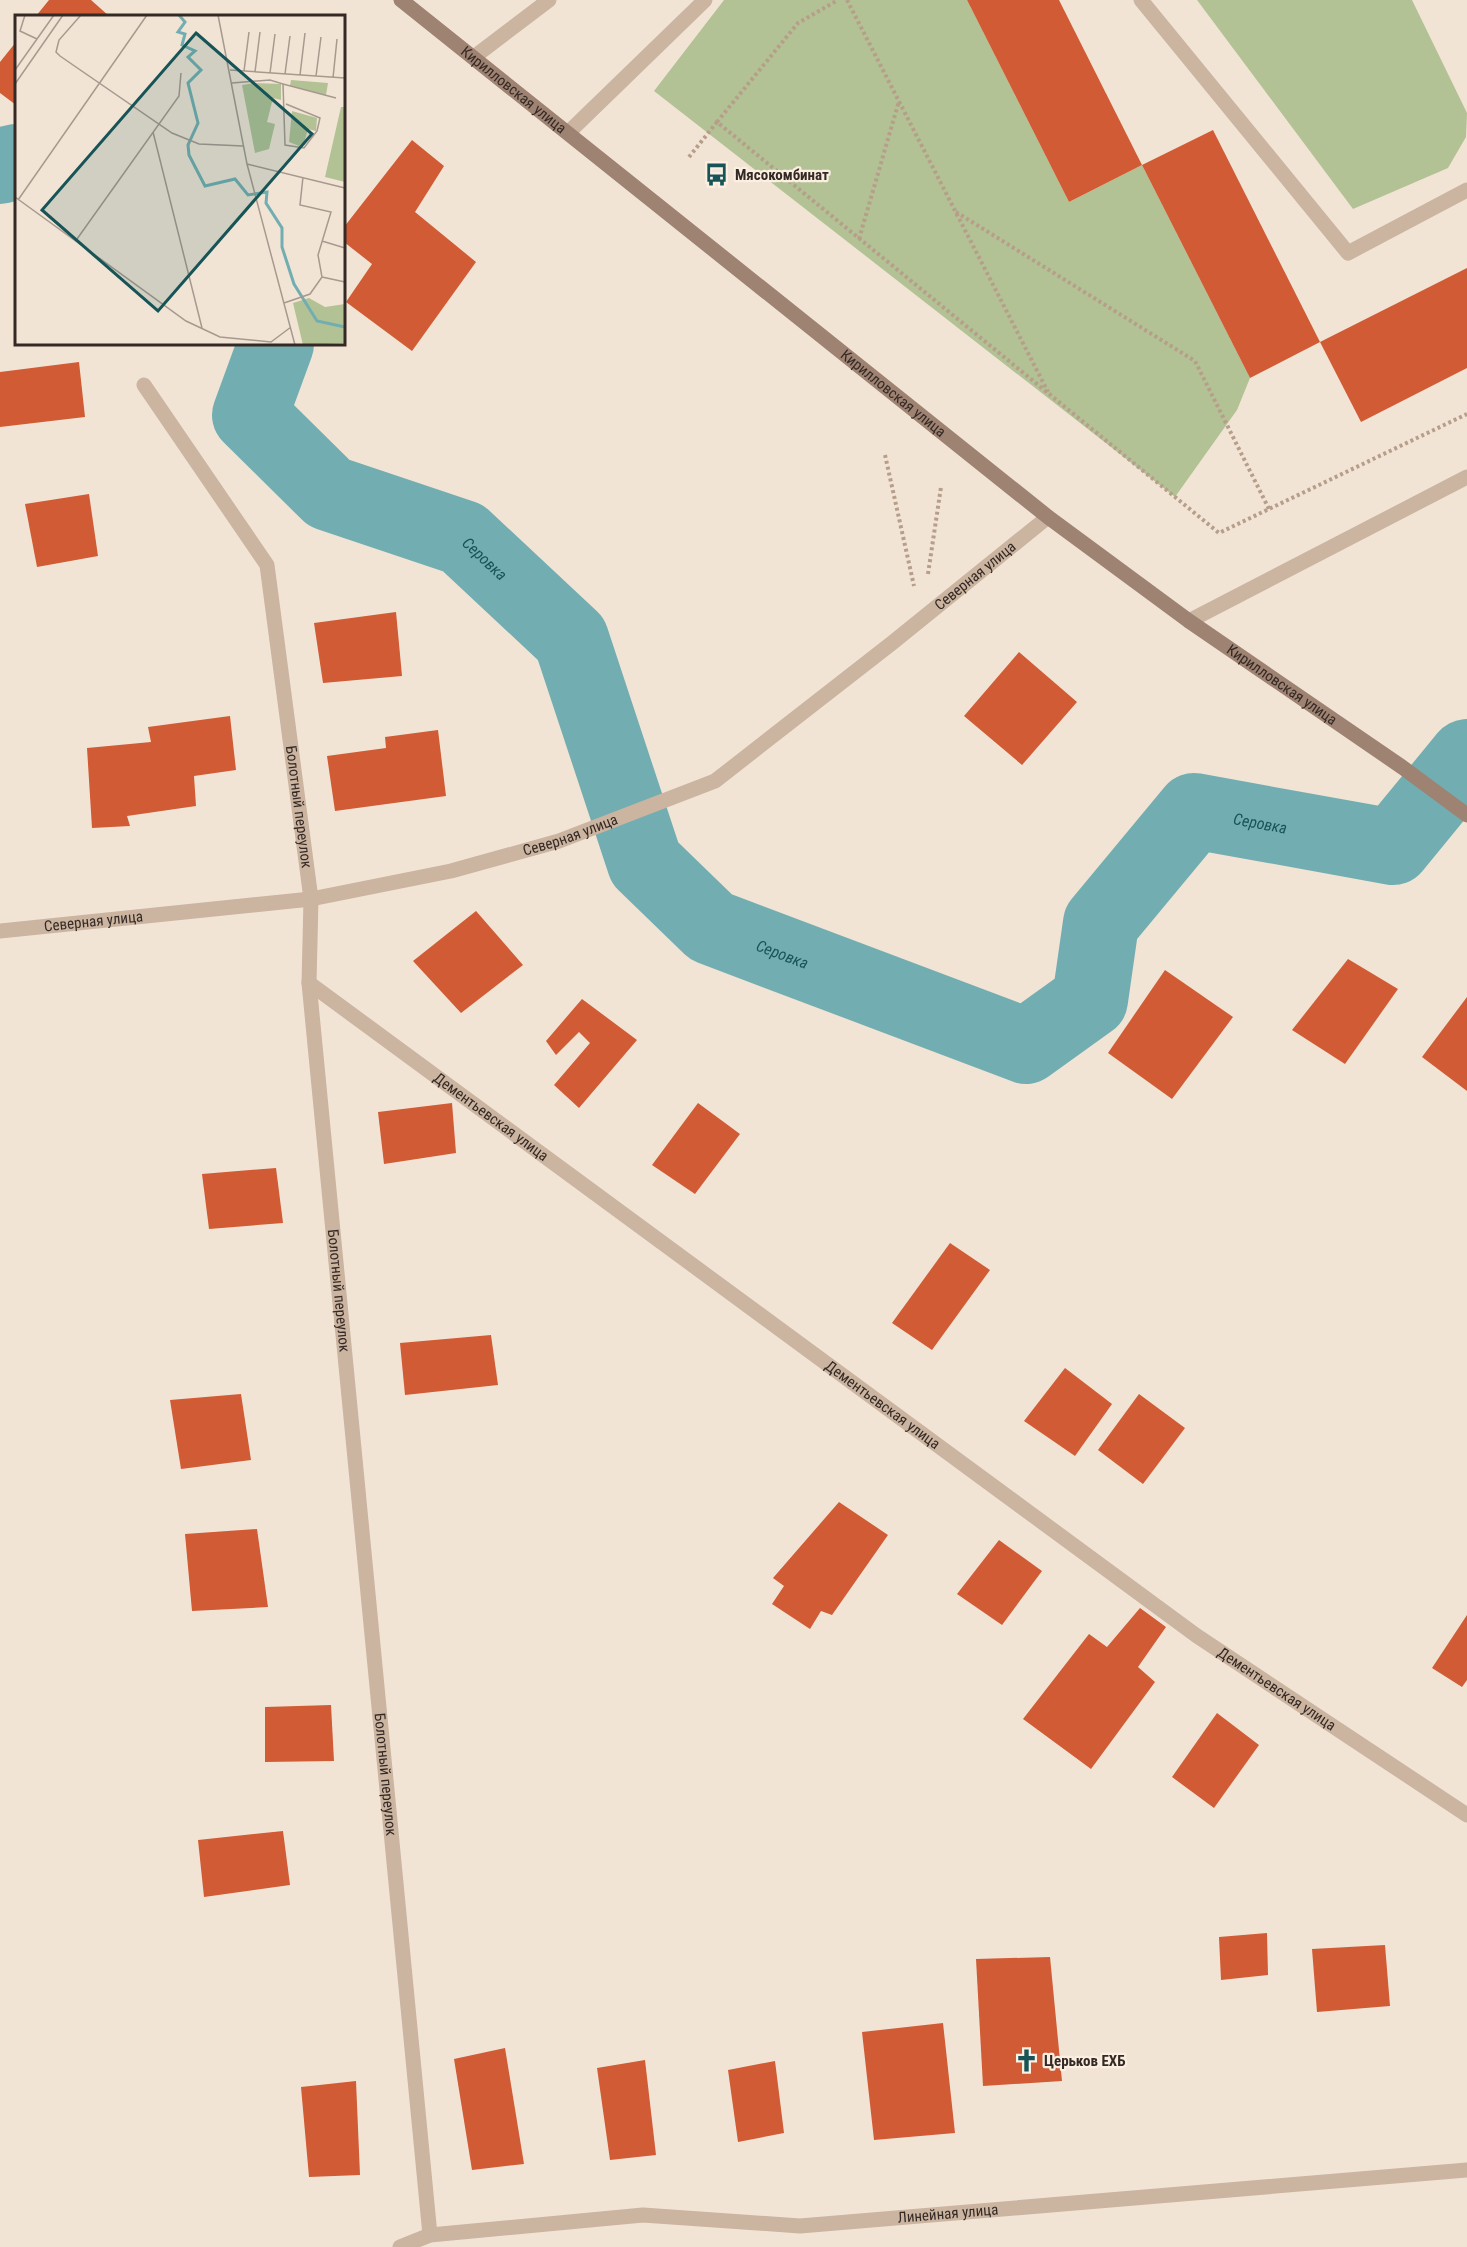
<svg xmlns="http://www.w3.org/2000/svg" width="1467" height="2247" font-family="'Roboto Condensed',sans-serif">
	<style>
		.green { fill: #b2c294 }
		.lines { fill: none; stroke-linecap: round; stroke-linejoin: round }
		.river { stroke: #72aeb1; stroke-width: 76 }
		.building { fill: #d05b35 }
		.path { stroke: #b69e8a; stroke-width: 4; stroke-dasharray: 3 3; stroke-linecap: butt }
		.lane { stroke: #cbb4a0; stroke-width: 15 }
		.street { stroke: #cbb4a0; stroke-width: 15 }
		.secondary { stroke: #9e8272; stroke-width: 15 }
		.labels { text-anchor: middle; dominant-baseline: central; stroke-width: 4.5; stroke-linejoin: round; paint-order: stroke }
		.street-label { font-size: 15px; fill: #342924; stroke: #faefe1 }
		.poi-label { font-size: 15px; font-weight: bold; fill: #342924; stroke: #faefe1; text-anchor: start }
		.water-label { font-size: 16px; font-style: italic; fill: #175458; stroke: #faefe1 }
		.inset-river { fill: none; stroke: #72aeb1; stroke-width: 3 }
		.inset-road { fill: none; stroke: #a6998e; stroke-width: 1.5 }
		.view { fill: #175458; fill-opacity: 0.15; stroke: #175458; stroke-width: 3 }
		.inset-edge { fill: none; stroke: #342924; stroke-width: 3 }
	</style>
	<rect width="100%" height="100%" fill="#f2e4d5"/>
	<g class="green">
		<path d="M724,0H967L1069,202L1142,165L1250,378L1237,410L1175,497L654,91Z"/>
		<path d="M1197,0H1412L1467,113L1466,137L1448,168L1353,209Z"/>
	</g>
	<g class="lines">
		<g class="river">
			<path d="M0,166L16,162"/>
			<path id="s1" d="M276,344L250,415L329,493L463,538L571,639L645,863L711,927L1026,1046L1090,1000L1101,923L1194,811L1393,847L1467,757"/>
		</g>
	</g>
	<g class="building">
		<path d="M49,0H91L109,16H36Z"/>
		<path d="M967,0H1059L1142,165L1069,202Z"/>
		<path d="M16,42V105L0,93V62Z"/>
		<path d="M1213,130L1320,342L1250,378L1142,165Z"/>
		<path d="M412,140L444,166L415,212L476,262L412,351L346,302L372,264L344,242V227Z"/>
		<path d="M1467,268V368L1361,422L1320,342Z"/>
		<path d="M79,362L85,417L0,427V372Z"/>
		<path d="M89,494L98,556L37,567L25,504Z"/>
		<path d="M396,612L402,676L323,683L314,623Z"/>
		<path d="M1019,652L1077,702L1022,765L964,716Z"/>
		<path d="M230,716L236,770L194,776L196,806L127,816L130,826L92,828L87,748L151,742L148,727Z"/>
		<path d="M438,730L446,796L335,811L327,756L386,748L385,737Z"/>
		<path d="M476,911L523,965L461,1013L413,961Z"/>
		<path d="M1348,959L1398,989L1345,1064L1292,1030Z"/>
		<path d="M1165,970L1233,1017L1172,1099L1108,1053Z"/>
		<path d="M1467,997V1091L1422,1057Z"/>
		<path d="M582,999L637,1040L579,1108L554,1085L590,1043L579,1032L556,1055L546,1041Z"/>
		<path d="M452,1103L456,1153L384,1164L378,1112Z"/>
		<path d="M698,1103L740,1134L695,1194L652,1165Z"/>
		<path d="M276,1168L283,1223L209,1229L202,1174Z"/>
		<path d="M950,1243L990,1270L932,1350L892,1323Z"/>
		<path d="M491,1335L498,1385L405,1395L400,1343Z"/>
		<path d="M1065,1368L1112,1404L1075,1456L1024,1421Z"/>
		<path d="M241,1394L251,1460L181,1469L170,1400Z"/>
		<path d="M1139,1394L1185,1428L1143,1484L1098,1450Z"/>
		<path d="M839,1502L888,1535L832,1615L821,1611L810,1629L772,1604L784,1586L773,1578Z"/>
		<path d="M257,1529L268,1607L192,1611L185,1534Z"/>
		<path d="M999,1540L1042,1571L1002,1625L957,1594Z"/>
		<path d="M1140,1608L1166,1627L1138,1667L1155,1682L1091,1769L1023,1719L1089,1634L1107,1647Z"/>
		<path d="M1467,1615V1680L1462,1687L1432,1668Z"/>
		<path d="M331,1705L334,1761L265,1762V1707Z"/>
		<path d="M1217,1713L1259,1745L1214,1808L1172,1777Z"/>
		<path d="M283,1831L290,1885L204,1897L198,1840Z"/>
		<path d="M1267,1933L1268,1975L1221,1980L1219,1937Z"/>
		<path d="M1385,1945L1390,2006L1317,2012L1312,1949Z"/>
		<path d="M1050,1957L1062,2081L983,2086L976,1959Z"/>
		<path d="M943,2023L955,2133L874,2140L862,2032Z"/>
		<path d="M505,2048L524,2164L472,2170L454,2059Z"/>
		<path d="M645,2060L656,2155L610,2160L597,2068Z"/>
		<path d="M775,2061L784,2133L738,2142L728,2070Z"/>
		<path d="M356,2081L360,2175L309,2177L301,2087Z"/>
	</g>
	<g class="lines">
		<g class="path">
			<path d="M847,0L1048,392"/>
			<path d="M717,122L798,23L838,0"/>
			<path d="M689,157L717,122L1219,533L1467,414"/>
			<path d="M956,212L1195,361L1269,509"/>
			<path d="M859,239L899,101"/>
			<path d="M885,455L914,586"/>
			<path d="M928,574L941,487"/>
		</g>
		<g class="lane">
			<path d="M1141,0L1348,253L1467,190"/>
			<path d="M474,57L549,0"/>
			<path d="M569,132L705,0"/>
			<path d="M1189,621L1467,477"/>
		</g>
		<g class="street">
			<path id="s2" d="M144,385L267,565L311,899L309,983L430,2235"/>
			<path id="s3" d="M0,931L311,899L451,871L559,841L715,781L892,643L1048,517"/>
			<path id="s4" d="M309,983L1197,1636L1467,1815"/>
			<path id="s5" d="M400,2247L430,2235L643,2215L800,2226L1467,2170"/>
		</g>
		<path class="secondary" id="s6" d="M401,0L1048,517L1189,621L1402,767L1467,815"/>
	</g>
	<defs>
		<symbol id="bus-bare" viewBox="-9 -9 18 18"><path d="M-5-6H5V4H4V6H2V4H-2V6H-4V4H-5ZM-3.5-4V0h7V-4ZM-3.5 1.2v1.5H-2V1.2ZM2 1.2v1.5H3.5V1.2Z" fill="#175458" stroke="#faefe1" stroke-width="2.5" paint-order="stroke"/></symbol>
		<symbol id="church-bare" viewBox="-9 -9 18 18"><path d="M-1.2-6h2.4v3.5h3.3v2.4h-3.3V6h-2.4V-.1h-3.3v-2.4h3.3Z" fill="#175458" stroke="#faefe1" stroke-width="2.5" paint-order="stroke"/></symbol>
	</defs>
	<g fill-rule="evenodd">
		<use href="#bus-bare" x="700" y="158" width="33" height="33"/>
		<use href="#church-bare" x="1010" y="2044" width="33" height="33"/>
	</g>
	<g class="labels">
		<g class="street-label">
			<text stroke="none"><textPath href="#s6" startOffset="144">Кирилловская улица</textPath></text>
			<text stroke="none"><textPath href="#s6" startOffset="630">Кирилловская улица</textPath></text>
			<text stroke="none"><textPath href="#s3" startOffset="1066">Северная улица</textPath></text>
			<text stroke="none"><textPath href="#s6" startOffset="1116">Кирилловская улица</textPath></text>
			<text stroke="none"><textPath href="#s2" startOffset="462">Болотный переулок</textPath></text>
			<text stroke="none"><textPath href="#s3" startOffset="580">Северная улица</textPath></text>
			<text stroke="none"><textPath href="#s3" startOffset="94">Северная улица</textPath></text>
			<text stroke="none"><textPath href="#s4" startOffset="226">Дементьевская улица</textPath></text>
			<text stroke="none"><textPath href="#s2" startOffset="948">Болотный переулок</textPath></text>
			<text stroke="none"><textPath href="#s4" startOffset="712">Дементьевская улица</textPath></text>
			<text stroke="none"><textPath href="#s4" startOffset="1198">Дементьевская улица</textPath></text>
			<text stroke="none"><textPath href="#s2" startOffset="1434">Болотный переулок</textPath></text>
			<text stroke="none"><textPath href="#s5" startOffset="552">Линейная улица</textPath></text>
		</g>
		<g class="poi-label">
			<text x="735" y="175">Мясокомбинат</text>
			<text x="1044" y="2061">Церьков ЕХБ</text>
		</g>
		<g class="water-label">
			<text stroke="none"><textPath href="#s1" startOffset="358">Серовка</textPath></text>
			<text stroke="none"><textPath href="#s1" startOffset="1510">Серовка</textPath></text>
			<text stroke="none"><textPath href="#s1" startOffset="880">Серовка</textPath></text>
		</g>
	</g>
	<g transform="translate(15 15)">
		<rect width="330" height="330" fill="#f2e4d5"/>
		<path d="M276,65L313,68L311,80L275,71ZM239,68L266,69V85L258,83L252,107L260,109L254,134L240,138L227,70ZM326,92H330V167L310,162ZM277,96L302,103L301,116L293,114L289,128L284,131L274,127ZM294,283L310,292L330,289V328L288,330L278,288Z" fill="#b2c294"/>
		<path class="inset-river" d="M164,0L170,7L163,17L170,19L167,30L180,36L173,42L186,55L173,68L183,108L173,130L174,140L190,171L220,164L233,180L252,177L251,188L267,213V232L279,269L302,306L330,312"/>
		<path class="inset-road" d="M10,0L5,16L22,24M66,0L44,25L41,37L45,41L157,118L184,129L228,131M203,0L232,149L280,330M0,55L39,0M215,55L330,63M229,56L234,17M240,57L245,17M255,58L260,19M270,59L275,21M285,60L290,18M301,61L306,22M318,63L322,24M217,68L255,65L268,69L270,130L289,133L302,116L305,103L271,89M0,69L48,0M268,69L321,83M138,117L187,313M232,149L330,173M0,182L171,306L205,322L256,327L276,312M3,185L132,0M62,224L164,81L166,58M307,226L330,233M307,262L330,267M269,288L295,279L307,262L303,240L316,197L285,190L288,162"/>
		<path class="view" d="M181,18L297,119L143,296L27,195Z"/>
		<rect width="330" height="330" class="inset-edge"/>
	</g>
</svg>
